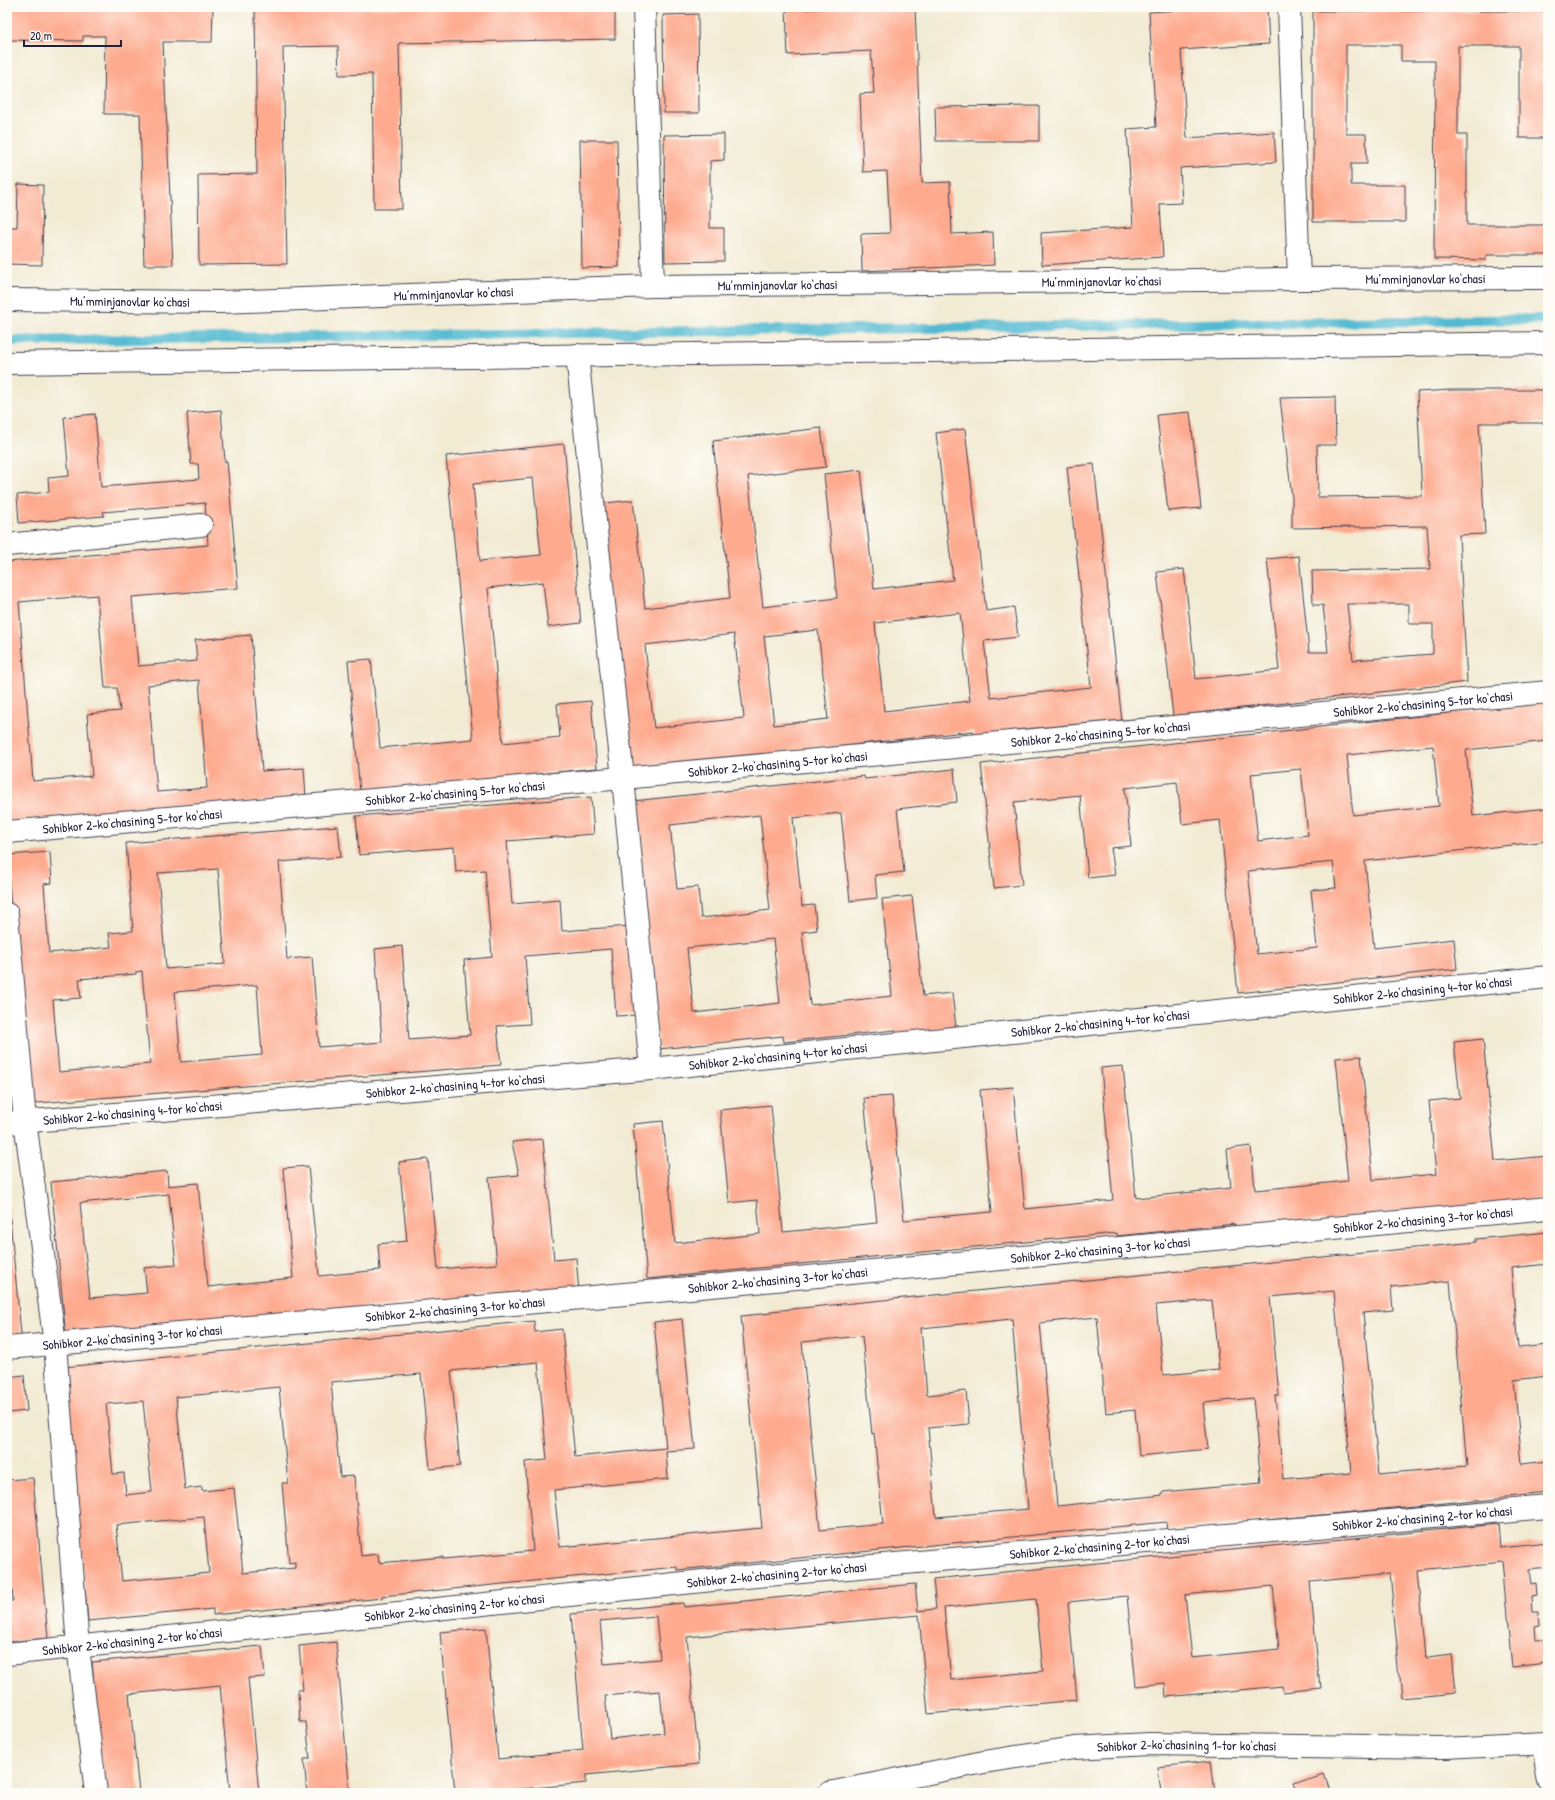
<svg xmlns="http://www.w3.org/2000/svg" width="1555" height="1800" font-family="'Patrick Hand',sans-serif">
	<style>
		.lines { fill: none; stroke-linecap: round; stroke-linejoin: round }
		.stream { stroke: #53bad1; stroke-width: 10 }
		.building { fill: #fdaa8f; fill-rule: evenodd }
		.minor-casing { stroke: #414052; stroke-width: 24 }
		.major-casing { stroke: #414052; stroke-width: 24 }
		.minor { stroke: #fff; stroke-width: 22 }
		.major { stroke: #fff; stroke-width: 22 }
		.labels { text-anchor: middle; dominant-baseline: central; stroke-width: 4; stroke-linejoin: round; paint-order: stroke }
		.street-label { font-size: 13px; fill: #22223b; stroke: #fdfcf7 }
	</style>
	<rect width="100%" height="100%" fill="#fdfcf7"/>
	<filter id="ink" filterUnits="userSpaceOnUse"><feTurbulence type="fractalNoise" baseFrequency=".025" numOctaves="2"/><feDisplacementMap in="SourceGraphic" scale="8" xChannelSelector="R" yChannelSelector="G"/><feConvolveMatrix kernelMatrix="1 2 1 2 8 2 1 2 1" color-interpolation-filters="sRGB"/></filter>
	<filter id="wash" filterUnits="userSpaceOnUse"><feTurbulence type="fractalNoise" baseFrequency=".012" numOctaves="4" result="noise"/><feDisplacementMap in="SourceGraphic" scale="16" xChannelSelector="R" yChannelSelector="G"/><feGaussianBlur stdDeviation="0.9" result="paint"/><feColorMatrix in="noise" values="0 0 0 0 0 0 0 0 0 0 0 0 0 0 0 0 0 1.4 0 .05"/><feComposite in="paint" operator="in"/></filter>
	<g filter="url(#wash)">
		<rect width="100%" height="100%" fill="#f2ebd4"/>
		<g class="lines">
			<path class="stream" d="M7,341L1548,319"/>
		</g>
		<g id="blocks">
			<g class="building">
				<path d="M7,7H213L212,42H163L173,265H144L140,114H104L105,36H83V41L7,40Z"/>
				<path d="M442,7H615V39L399,43L402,209H374L372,74L339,75L338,46L283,47L287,264L199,265L198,175L257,174L255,10Z"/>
				<path d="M861,7H915L922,183L950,182L952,234L993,232L994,265L862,271L861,234L890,233L887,171L863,172L860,94L874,93L871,51L788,55L786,10Z"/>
				<path d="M1230,7H1267L1269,44L1181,50L1187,138L1274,132L1276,162L1180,168L1182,203L1160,204L1163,257L1042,265L1041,233L1133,227L1127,129L1156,127L1149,12Z"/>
				<path d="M1313,11H1548V138H1519V46H1458V135H1467V225H1548V255H1486V260L1434,259L1435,61H1401V45H1346V134H1366L1367,164H1351V185H1405V222H1313Z"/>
				<path d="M698,14L699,113H664L663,15Z"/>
				<path d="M1039,106V141H936L935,107Z"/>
				<path d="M724,134V160L710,161V228H724V261L665,262L664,135Z"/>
				<path d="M580,140H617L619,267L582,268Z"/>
				<path d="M18,184L43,185L42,265L7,264V227H17Z"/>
				<path d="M1451,390H1548V423H1479L1485,534L1459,535L1467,682L1173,716L1157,572L1184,569L1196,679L1279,670L1267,559L1299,556L1309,652H1328L1323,605H1313L1312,571L1430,569L1427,526L1292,528V498L1280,398L1335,397L1336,445H1317L1318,497L1422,496L1417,392ZM1347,604H1409V624H1433V654L1353,660Z"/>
				<path d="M221,410L225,462L227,461L238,588L132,597L138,666L197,661L195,640L251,635L262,771L304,768L306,798L7,822V562L208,545L205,503L103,512L104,516L19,523L17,495L49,492L48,478L69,476L64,417L95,414L101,487L199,479L198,464H191L187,413ZM97,595L105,688H117L120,711L87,714L92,776L33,781L19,602ZM199,680L207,788L157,792L148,685Z"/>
				<path d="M1190,412L1201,508L1168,511L1157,415Z"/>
				<path d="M821,428L826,467L748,476L763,607L837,598L824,474L861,470L874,589L953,580L936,433L965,429L986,611L1014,607L1018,637L984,641L991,698L1091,687L1067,467L1094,464L1122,722L974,739L973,731L627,771L597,504L633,500L645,608L730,598L713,441ZM960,613L970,701L884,711L875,623ZM818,630L828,719L774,725L764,636ZM734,634L744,718L654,728L645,645Z"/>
				<path d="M564,444L581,623L548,627L543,582L488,588L503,743L560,737L557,704L591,701L597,768L360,792L348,661L371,659L380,748L473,739L446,456ZM533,478L541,555L480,561L473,484Z"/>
				<path d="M7,476L12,524H7Z"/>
				<path d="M1548,702V746L1547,741L1466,750L1473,816L1548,808V841L1365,861L1374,948L1454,939L1457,969L1238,993L1220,820L1182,824L1177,782L1125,788L1131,846L1111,848L1115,875L1088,878L1080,795L1014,802L1022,885L994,888L981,764ZM1433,746L1439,806L1353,815L1347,755ZM1301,769L1308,835L1258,841L1251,774ZM1333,862L1336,888L1311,890L1317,948L1257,954L1248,871Z"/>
				<path d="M954,769L957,802L897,809L904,872L875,875L877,898L850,901L841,813L793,818L802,906L814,905L817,930L802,932L810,1005L892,996L882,899L912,896L923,996L952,993L956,1027L896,1034L895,1030L784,1042L783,1036L659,1049L633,801L864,776L865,779ZM760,815L770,910L701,918L698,887L677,889L670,825ZM773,939L780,1003L694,1013L687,948Z"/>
				<path d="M591,797L594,834L507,841L512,904L560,900L562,931L630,926L636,1015L616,1016L611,949L525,956L530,1024L497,1026L501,1065L26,1104L7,855L50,852L52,883L44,884L49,953L111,947L109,933L133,931L126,843L338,826L341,857L279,862L287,959L312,957L319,1047L382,1042L375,949L402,946L409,1040L470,1035L464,960L492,957L485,870L456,872L454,847L359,855L356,816ZM218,869L225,964L166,969L158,873ZM142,971L150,1064L59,1072L53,1000L81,998L79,979L136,974V972ZM257,985L262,1055L181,1062L175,992Z"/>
				<path d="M1483,1039L1495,1161L1548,1156V1199L1235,1228V1224L1117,1236V1233L647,1279L633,1124L663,1121L675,1243L760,1234L757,1200L729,1203L720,1110L771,1105L783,1232L877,1223L864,1098L892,1096L904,1220L992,1212L980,1090L1013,1087L1025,1209L1113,1200L1101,1068L1123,1066L1136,1198L1231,1188L1227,1149L1251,1146L1255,1190L1348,1181L1336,1058L1361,1056L1373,1180L1436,1174L1429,1101L1460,1098L1454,1042Z"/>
				<path d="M543,1139L554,1260L576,1258L579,1292L529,1291L66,1337L51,1182L167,1171L168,1186L198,1183L208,1287L293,1278L283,1168L308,1166L319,1276L380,1270L378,1244L407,1241L399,1162L428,1159L438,1269L497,1264L489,1178L519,1175L512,1142ZM169,1194L176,1265L144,1268L147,1293L90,1298L80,1203Z"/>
				<path d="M7,1209H9L22,1344L7,1345Z"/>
				<path d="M1548,1232V1264L1511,1268L1518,1348L1548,1345V1376L1514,1380L1522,1464L1548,1461V1493L1167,1530L1166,1522L677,1570V1567L563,1578L382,1596V1598L213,1615V1609L88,1621L64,1367L534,1321L535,1332L562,1329L575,1457L666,1448L654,1322L682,1319L695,1449L666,1451L668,1479L554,1490L560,1547L762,1528L741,1316L771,1313V1311L1476,1242V1239ZM1450,1281L1467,1466L1379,1474L1363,1313L1393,1310L1391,1287ZM1334,1291L1351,1473L1283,1479L1275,1396H1279L1270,1297ZM1212,1300L1219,1370L1163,1375L1156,1305ZM1097,1317L1106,1413L1135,1410L1139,1456L1208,1449L1203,1403L1253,1398L1261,1483L1163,1492V1495L1057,1506L1040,1323ZM1012,1319L1028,1509L936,1517L928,1428L969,1424L966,1391L927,1395L921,1328ZM862,1336L872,1434L874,1433L883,1524L820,1530L802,1342ZM538,1362L547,1460L525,1462L533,1551L443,1559V1557L379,1563L378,1554L361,1556L354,1476L340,1477L331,1382L421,1374L430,1469L460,1466L451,1371ZM279,1387L288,1483H282L289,1563L295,1562V1568L243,1573L234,1488L202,1491V1487L185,1489L176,1397ZM143,1401L152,1492L126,1495L124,1473L113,1474L106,1404ZM204,1517L209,1573L122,1581L116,1525Z"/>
				<path d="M24,1375L27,1411L7,1413V1377Z"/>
				<path d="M33,1478L48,1638L7,1642V1601H13L7,1531V1480Z"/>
				<path d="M1498,1524L1500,1547L1548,1542V1567L1529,1569L1531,1584L1536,1583L1537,1597L1532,1598L1533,1612H1539L1540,1626L1535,1627L1536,1641L1548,1640V1664L1512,1668L1502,1563L1418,1571L1426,1658L1452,1655L1456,1693L1402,1698L1390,1574L1310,1582L1320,1688L1283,1692L1282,1686L1166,1697L1165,1683L1136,1686L1127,1596L1068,1602L1077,1700L928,1714L919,1615L687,1637L699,1764L586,1775V1783L482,1793H455L440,1632L486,1628L498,1759L583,1750L571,1614L683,1603L684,1607L915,1584L918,1611L936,1609L933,1579ZM1273,1586L1279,1649L1192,1658L1185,1595ZM1036,1599L1043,1671L951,1680L944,1608ZM656,1616L660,1659L604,1664L600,1621ZM660,1691L664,1733L610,1739L605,1696Z"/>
				<path d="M336,1642L350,1793H307L304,1759H310L306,1722H300L298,1690H303L299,1646Z"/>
				<path d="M262,1646L265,1677L248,1678L259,1793H230L220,1685L129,1694L139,1793H104L92,1662Z"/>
				<path d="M1211,1761L1215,1793H1161L1158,1767Z"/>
				<path d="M1322,1773L1329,1793H1297L1294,1783Z"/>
			</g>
		</g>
	</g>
	<g filter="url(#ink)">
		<use href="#blocks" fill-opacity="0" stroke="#414052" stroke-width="1"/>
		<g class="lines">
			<defs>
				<g id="minor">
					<path d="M644,7L653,286"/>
					<path d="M1289,7L1299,279"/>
					<path d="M577,355L623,778L651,1069"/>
					<path d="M7,545L201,525"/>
					<path id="s1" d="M7,832L623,778L1548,692"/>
					<path d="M7,914L25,1121L55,1344L78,1647L96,1793"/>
					<path id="s2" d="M7,1123L651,1069L1548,977"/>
					<path id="s3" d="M7,1348L582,1298L1548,1208"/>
					<path id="s4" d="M7,1654L722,1579L1548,1507"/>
					<path d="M1542,1744L1548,1779"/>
					<path id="s5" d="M829,1793L984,1762L1074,1748L1149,1744L1443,1748L1548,1743"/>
				</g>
				<g id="major">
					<path id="s6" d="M7,300L220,302L653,286L1299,279L1548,278"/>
					<path d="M7,363L1548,343"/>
				</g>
			</defs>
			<use href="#minor" class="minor-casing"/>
			<use href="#major" class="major-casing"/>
			<use href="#minor" class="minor"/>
			<use href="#major" class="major"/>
		</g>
	</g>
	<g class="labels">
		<g class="street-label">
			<text stroke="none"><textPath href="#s6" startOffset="1419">Mu’mminjanovlar ko‘chasi</textPath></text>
			<text stroke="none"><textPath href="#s6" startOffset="1095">Mu’mminjanovlar ko‘chasi</textPath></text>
			<text stroke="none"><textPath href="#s6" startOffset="771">Mu’mminjanovlar ko‘chasi</textPath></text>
			<text stroke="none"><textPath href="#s6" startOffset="447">Mu’mminjanovlar ko‘chasi</textPath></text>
			<text stroke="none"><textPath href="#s6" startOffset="123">Mu’mminjanovlar ko‘chasi</textPath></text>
			<text stroke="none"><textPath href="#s1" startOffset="1422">Sohibkor 2-ko‘chasining 5-tor ko‘chasi</textPath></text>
			<text stroke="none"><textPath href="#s1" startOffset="1098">Sohibkor 2-ko‘chasining 5-tor ko‘chasi</textPath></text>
			<text stroke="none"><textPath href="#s1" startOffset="774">Sohibkor 2-ko‘chasining 5-tor ko‘chasi</textPath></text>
			<text stroke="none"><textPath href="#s1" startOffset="450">Sohibkor 2-ko‘chasining 5-tor ko‘chasi</textPath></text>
			<text stroke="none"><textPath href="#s1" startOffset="126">Sohibkor 2-ko‘chasining 5-tor ko‘chasi</textPath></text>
			<text stroke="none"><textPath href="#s2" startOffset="1422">Sohibkor 2-ko‘chasining 4-tor ko‘chasi</textPath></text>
			<text stroke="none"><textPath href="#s2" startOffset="1098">Sohibkor 2-ko‘chasining 4-tor ko‘chasi</textPath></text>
			<text stroke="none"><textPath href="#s2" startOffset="774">Sohibkor 2-ko‘chasining 4-tor ko‘chasi</textPath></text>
			<text stroke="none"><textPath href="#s2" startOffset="450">Sohibkor 2-ko‘chasining 4-tor ko‘chasi</textPath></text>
			<text stroke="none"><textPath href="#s2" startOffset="126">Sohibkor 2-ko‘chasining 4-tor ko‘chasi</textPath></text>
			<text stroke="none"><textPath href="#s3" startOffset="1422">Sohibkor 2-ko‘chasining 3-tor ko‘chasi</textPath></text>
			<text stroke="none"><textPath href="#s3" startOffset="1098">Sohibkor 2-ko‘chasining 3-tor ko‘chasi</textPath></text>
			<text stroke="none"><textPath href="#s3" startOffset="774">Sohibkor 2-ko‘chasining 3-tor ko‘chasi</textPath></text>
			<text stroke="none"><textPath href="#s3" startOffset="450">Sohibkor 2-ko‘chasining 3-tor ko‘chasi</textPath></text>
			<text stroke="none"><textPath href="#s3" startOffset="126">Sohibkor 2-ko‘chasining 3-tor ko‘chasi</textPath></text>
			<text stroke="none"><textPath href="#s4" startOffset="1422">Sohibkor 2-ko‘chasining 2-tor ko‘chasi</textPath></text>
			<text stroke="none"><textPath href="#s4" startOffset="1098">Sohibkor 2-ko‘chasining 2-tor ko‘chasi</textPath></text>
			<text stroke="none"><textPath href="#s4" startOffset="774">Sohibkor 2-ko‘chasining 2-tor ko‘chasi</textPath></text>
			<text stroke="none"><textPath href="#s4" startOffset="450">Sohibkor 2-ko‘chasining 2-tor ko‘chasi</textPath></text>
			<text stroke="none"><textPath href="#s4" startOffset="126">Sohibkor 2-ko‘chasining 2-tor ko‘chasi</textPath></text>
			<text stroke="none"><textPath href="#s5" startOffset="362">Sohibkor 2-ko‘chasining 1-tor ko‘chasi</textPath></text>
		</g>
	</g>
	<rect width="1555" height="1800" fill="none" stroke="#fdfcf7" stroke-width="24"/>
	<path d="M24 40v6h97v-6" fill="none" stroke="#22223b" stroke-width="2"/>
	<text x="30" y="40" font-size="12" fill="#22223b" stroke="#fdfcf7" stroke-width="3" paint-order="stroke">20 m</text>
</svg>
